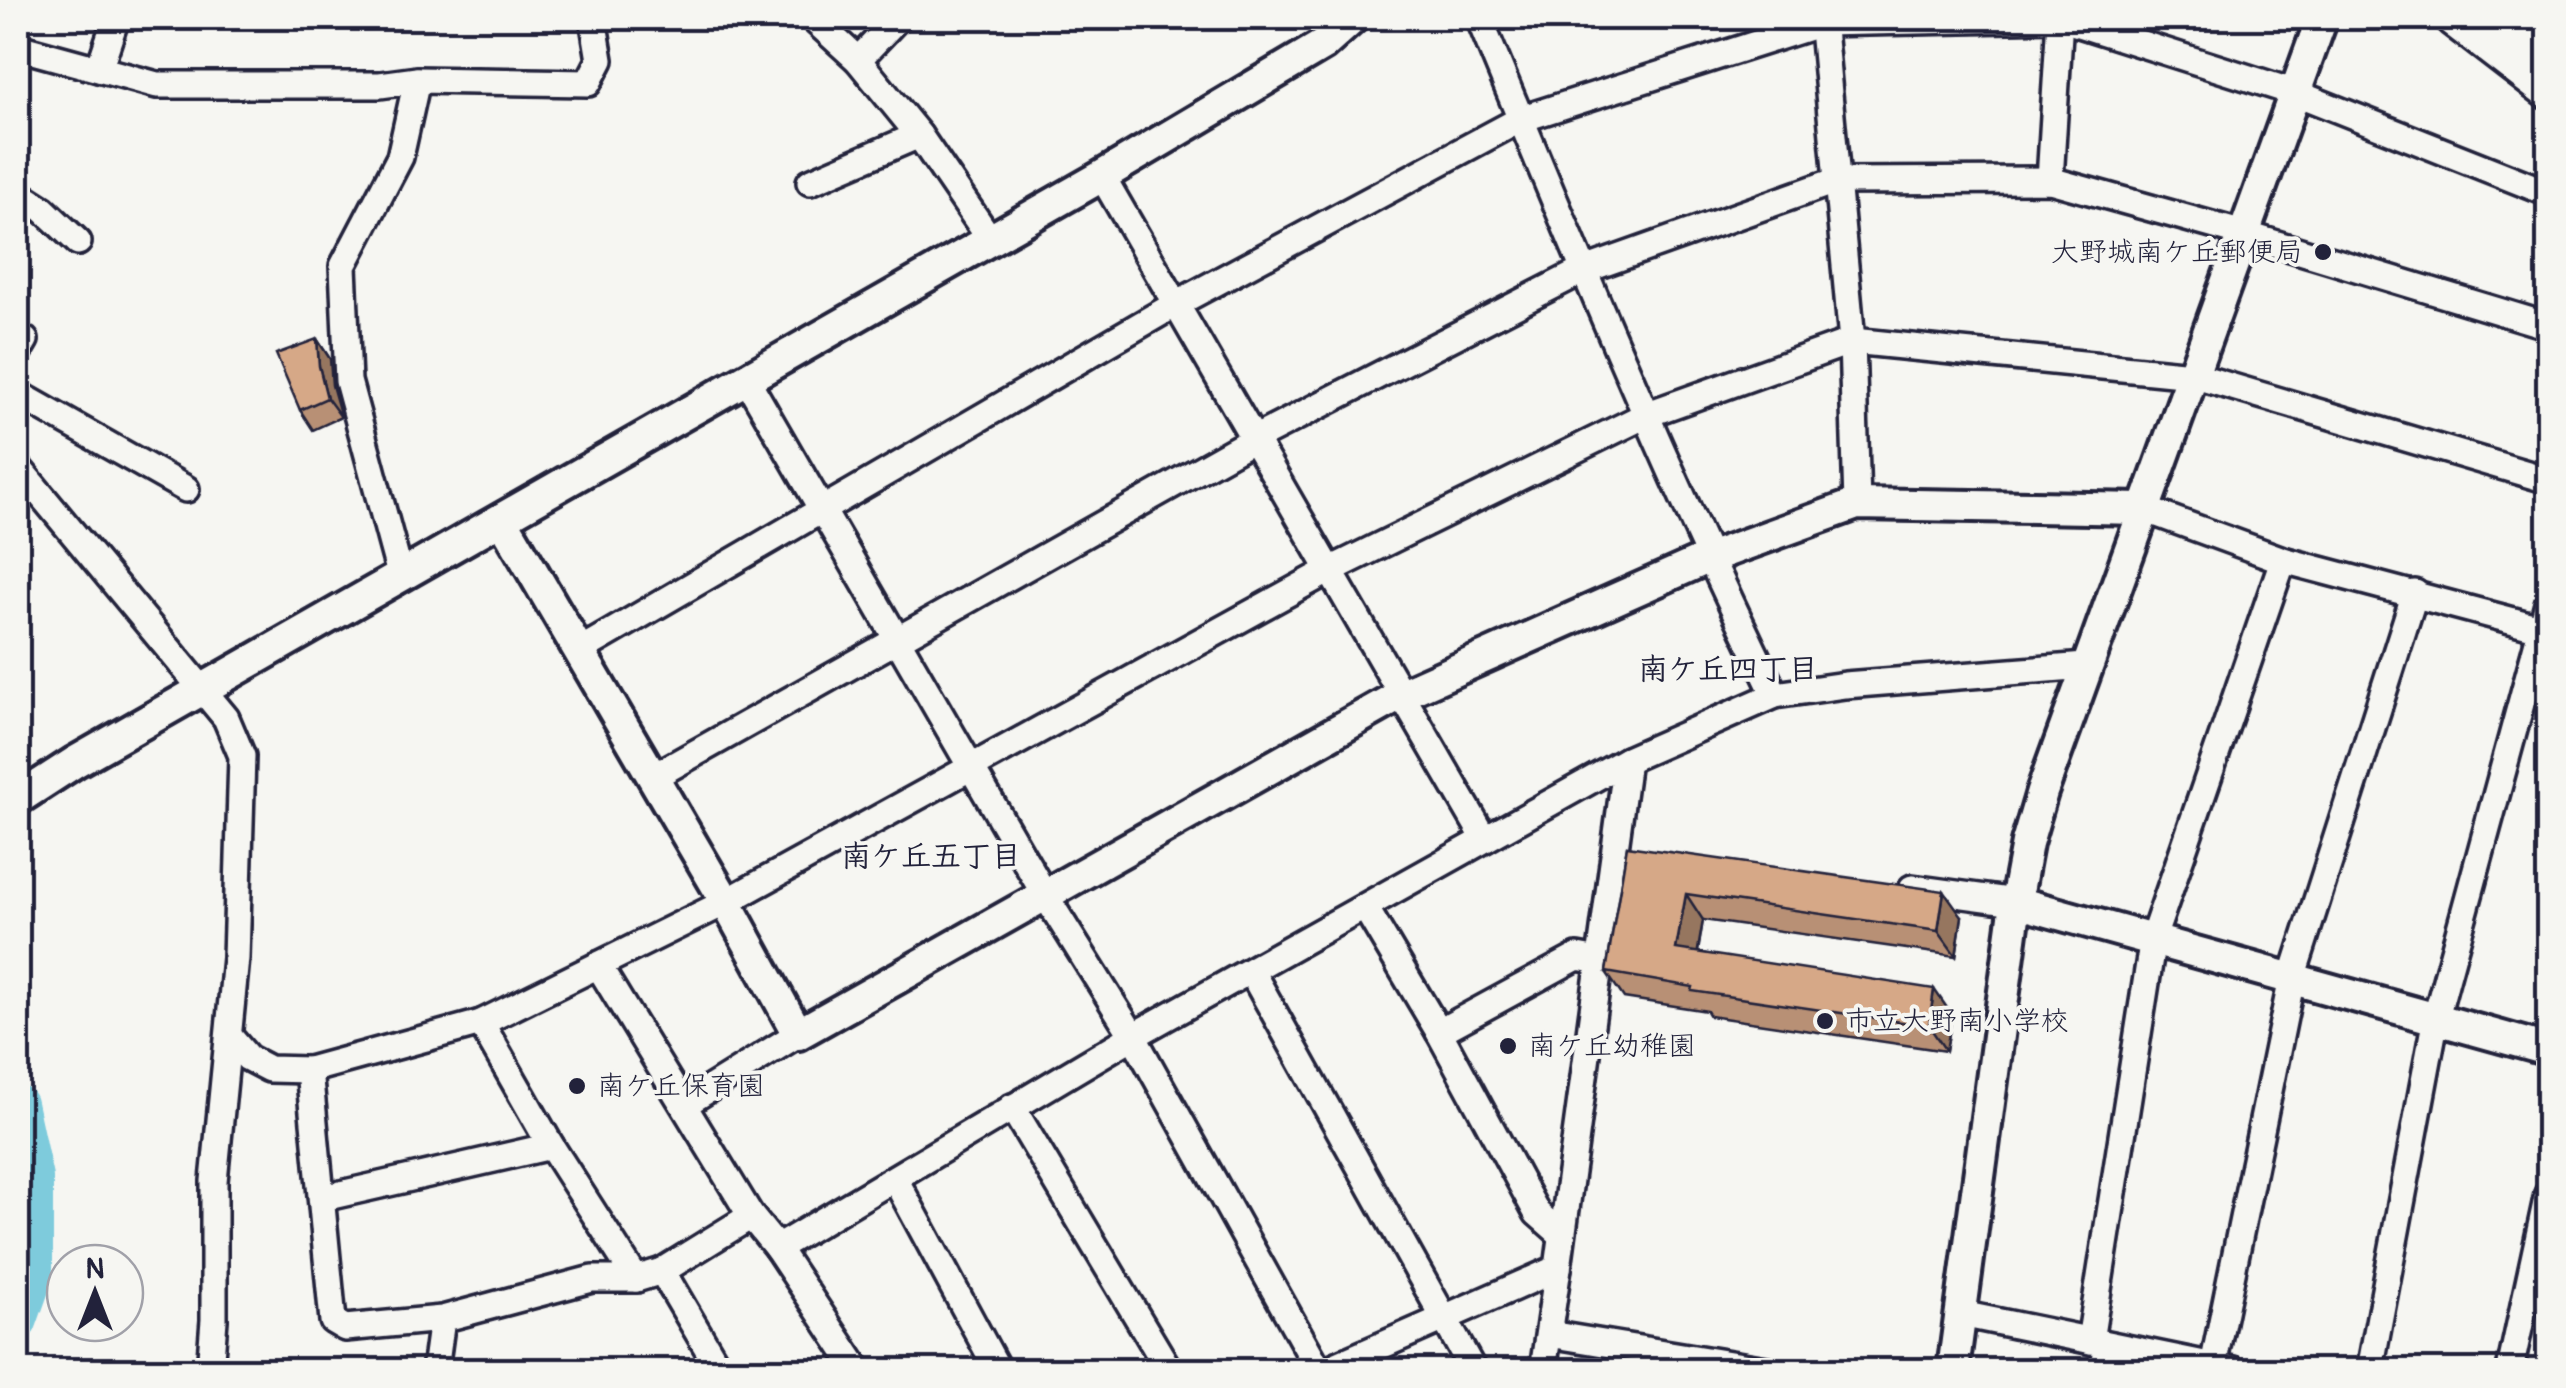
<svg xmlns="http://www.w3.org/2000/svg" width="2566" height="1388" font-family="Pangolin,'Klee One',sans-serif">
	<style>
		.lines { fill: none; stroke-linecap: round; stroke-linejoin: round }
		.river { stroke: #7ecbdc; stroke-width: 38 }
		.minor-casing { stroke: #22223b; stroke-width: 32 }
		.tertiary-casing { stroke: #22223b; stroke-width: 38 }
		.secondary-casing { stroke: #22223b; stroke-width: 42 }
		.minor { stroke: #f6f6f2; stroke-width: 25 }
		.tertiary { stroke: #f6f6f2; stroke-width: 30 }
		.secondary { stroke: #f6f6f2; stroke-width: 35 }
		.wall { fill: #b89074; stroke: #22223b; stroke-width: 2.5 }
		.shaded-wall { fill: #96765e; stroke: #22223b; stroke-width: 2.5 }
		.building { fill: #d6a887; stroke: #22223b; stroke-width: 2.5 }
		.poi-dot { fill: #22223b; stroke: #f6f6f2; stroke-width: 4 }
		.labels { text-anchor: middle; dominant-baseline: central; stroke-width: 8; stroke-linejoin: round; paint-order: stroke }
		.poi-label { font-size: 28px; fill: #22223b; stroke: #f6f6f2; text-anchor: start }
		.neighbourhood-label { font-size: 30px; font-weight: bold; fill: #22223b; stroke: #f6f6f2 }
	</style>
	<rect width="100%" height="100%" fill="#f6f6f2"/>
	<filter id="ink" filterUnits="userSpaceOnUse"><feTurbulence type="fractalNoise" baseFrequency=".01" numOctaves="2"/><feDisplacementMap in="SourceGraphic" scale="20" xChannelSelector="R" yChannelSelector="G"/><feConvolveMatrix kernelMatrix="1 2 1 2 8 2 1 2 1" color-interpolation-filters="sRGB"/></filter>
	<g filter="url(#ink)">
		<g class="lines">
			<path class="river" d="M18,1104L34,1178V1277L18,1322"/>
			<defs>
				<g id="minor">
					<path d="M812,18L858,60L919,135"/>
					<path d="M1479,18C1573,246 1667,473 1775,695"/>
					<path d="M1822,18L1852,341L1857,504"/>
					<path d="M18,47L157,85H380L417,80L588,83L600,60L593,18"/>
					<path d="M858,60L898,18"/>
					<path d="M99,69L116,18"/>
					<path d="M1102,176L1485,839"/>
					<path d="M2050,180L2060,18"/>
					<path d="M810,182L919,135L990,239"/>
					<path d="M18,193L43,209L78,242"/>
					<path d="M18,352L25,340"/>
					<path d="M747,380L1045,895L1133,1036L1319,1370"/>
					<path d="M18,394L186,489"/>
					<path d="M18,467L226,718L242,756L236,958L214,1181V1320L210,1370"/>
					<path d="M2144,509L2283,560L2548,630"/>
					<path d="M401,578L348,381L343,266L400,157L417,80"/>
					<path d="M579,651L1176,304L1521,119L1822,23L2060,18L2296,93L2548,193"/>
					<path d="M653,777L1254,439L1582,271L1835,181L2050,180L2244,234L2548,326"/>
					<path d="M1912,888L2016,902"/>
					<path d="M1365,907L1439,1032L1537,1213L1562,1235"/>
					<path d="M598,965L751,1216L777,1248L858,1370"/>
					<path d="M1251,971L1473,1370"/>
					<path d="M481,1023L551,1146L636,1279"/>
					<path d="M1439,1032L1577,957L1599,961"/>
					<path d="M229,1036L248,1058L269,1069L309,1070L481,1023L726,902L1330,570L1648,414L1852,341L2192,375L2548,480"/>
					<path d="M309,1070L333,1321L345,1328L442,1319L592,1279H636L662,1271L720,1370"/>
					<path d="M685,1104L798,1034"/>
					<path d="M1012,1107L1169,1370"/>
					<path d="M895,1179L998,1370"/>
					<path d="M323,1198L551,1146"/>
					<path d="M777,1248L1133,1036L1627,760L1775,695L1845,685L2086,666"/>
					<path d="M662,1271L751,1216"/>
					<path d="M1961,1314L2233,1370"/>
					<path d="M1549,1334L1767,1370"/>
					<path d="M2090,1341L2153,938L2283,560"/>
					<path d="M2213,1366L2292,978L2415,593"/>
					<path d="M435,1370L442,1319"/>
					<path d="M1326,1370L1558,1268L1627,760"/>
					<path d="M1543,1370L1558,1268"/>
					<path d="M2102,1370L2109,1345"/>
					<path d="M2370,1370L2436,1017L2548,604"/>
					<path d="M2510,1370L2548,1194"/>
				</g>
				<g id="tertiary">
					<path d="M502,519L726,902L798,1034L1402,694L1708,558L1857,504L2144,509"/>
					<path d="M18,799L75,762L1102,176L1323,45L1353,18"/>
					<path d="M2016,902L2548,1050"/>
					<path d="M1953,1370L2016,902L2027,843L2042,792L2322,18"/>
				</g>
				<g id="secondary">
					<path d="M2453,18L2548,91"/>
					<path d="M2501,18L2548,54"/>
				</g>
			</defs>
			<use href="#minor" class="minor-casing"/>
			<use href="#tertiary" class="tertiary-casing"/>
			<use href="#secondary" class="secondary-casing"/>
			<use href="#minor" class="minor"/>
			<use href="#tertiary" class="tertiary"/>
			<use href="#secondary" class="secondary"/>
		</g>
		<g class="wall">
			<path d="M317,339L330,359L332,385L341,417L313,430L300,410Z"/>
			<path d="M1627,846L1962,916L1956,956L1703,920L1698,952L1952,1015L1946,1051L1710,1016L1707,1011L1624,998L1606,972Z"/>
		</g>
		<g class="shaded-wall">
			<path d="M317,339L330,359L332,385L341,417L327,398L319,366Z"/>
			<path d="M1944,891L1962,916L1956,956L1938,931Z"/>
			<path d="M1686,894L1703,920L1694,974L1676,949Z"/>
			<path d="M1934,989L1952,1015L1946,1051L1929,1026Z"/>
		</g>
		<g class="building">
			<path d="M317,339L319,366L327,398L300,410L276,354Z"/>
			<path d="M1627,846L1944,891L1938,931L1686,894L1676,949L1934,989L1929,1026L1692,991L1693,987L1606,972Z"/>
		</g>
	</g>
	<g class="poi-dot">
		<circle cx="2323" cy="252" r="10"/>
		<circle cx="1825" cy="1021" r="10"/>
		<circle cx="1508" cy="1046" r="10"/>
		<circle cx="577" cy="1086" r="10"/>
	</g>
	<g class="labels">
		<g class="poi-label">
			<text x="2303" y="252" text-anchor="end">大野城南ケ丘郵便局</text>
			<text x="1845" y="1021">市立大野南小学校</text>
			<text x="1528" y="1046">南ケ丘幼稚園</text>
			<text x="597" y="1086">南ケ丘保育園</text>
		</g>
		<g class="neighbourhood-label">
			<text x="1728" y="669">南ケ丘四丁目</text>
			<text x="931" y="856">南ケ丘五丁目</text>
		</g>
	</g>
	<rect width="2566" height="1388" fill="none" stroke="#f6f6f2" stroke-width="60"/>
	<rect x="30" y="30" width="2506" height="1328" fill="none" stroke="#22223b" stroke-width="4" filter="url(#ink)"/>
	<g transform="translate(95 1293)"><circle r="48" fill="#f6f6f2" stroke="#a1a1a9" stroke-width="2.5"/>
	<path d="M0-8L18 38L0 25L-18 38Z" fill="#22223b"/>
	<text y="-15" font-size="28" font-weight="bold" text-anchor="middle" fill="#22223b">N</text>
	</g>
</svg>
